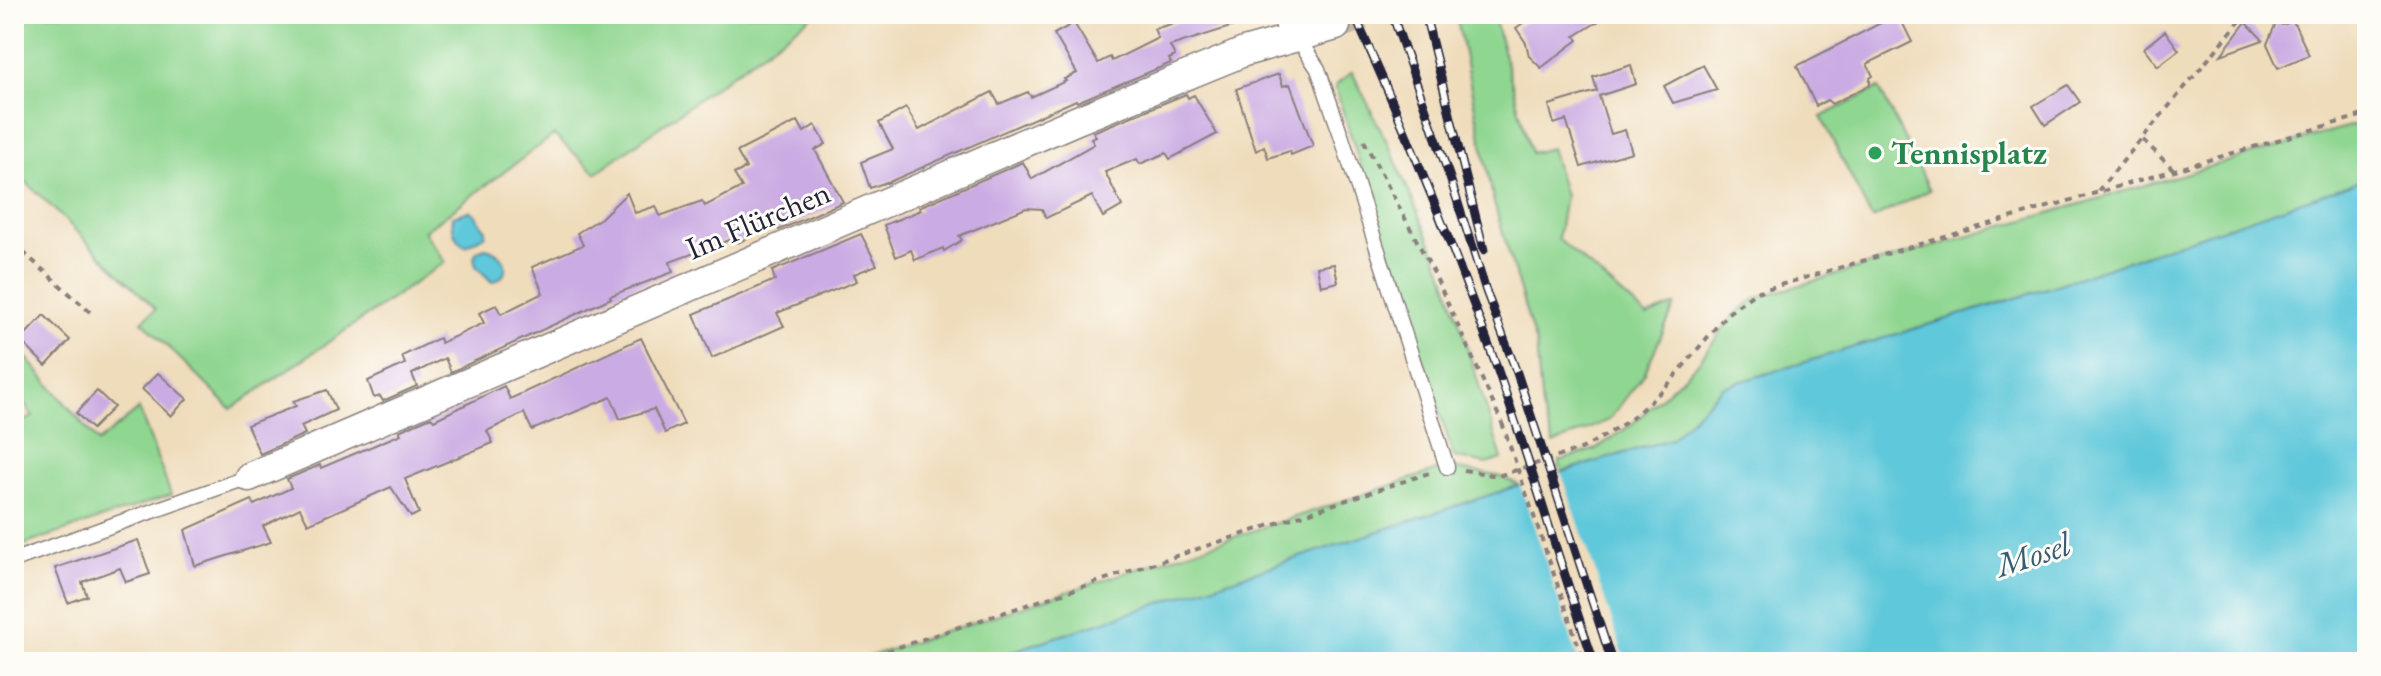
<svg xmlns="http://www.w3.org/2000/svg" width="2381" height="676" font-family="'EB Garamond',serif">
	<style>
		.green { fill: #8fd690; stroke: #587c66; stroke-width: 2 }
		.water { fill: #5fc8da; stroke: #40758a; stroke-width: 2 }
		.pier { fill: #efdcbb }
		.building { fill: #cbabe3 }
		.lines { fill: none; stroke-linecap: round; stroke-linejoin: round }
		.street-tunnel { stroke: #c6b7a1; stroke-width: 28; stroke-dasharray: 28 14; stroke-linecap: butt }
		.lane-casing { stroke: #887f7b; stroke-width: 17 }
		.street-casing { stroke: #887f7b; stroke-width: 31 }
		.path { stroke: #887f7b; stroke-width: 4; stroke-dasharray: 6 6; stroke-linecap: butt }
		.lane { stroke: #fff; stroke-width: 14 }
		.street { stroke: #fff; stroke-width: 28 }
		.rail-casing { stroke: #22223b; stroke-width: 9 }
		.rail { stroke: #fdfcf7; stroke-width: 6; stroke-dasharray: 18; stroke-linecap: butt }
		.path-bridge { stroke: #887f7b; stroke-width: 4; stroke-dasharray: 6 6; stroke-linecap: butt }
		.leisure-dot { fill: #2e9e5b; stroke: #fdfcf7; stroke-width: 3 }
		.labels { text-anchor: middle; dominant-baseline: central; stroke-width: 6; stroke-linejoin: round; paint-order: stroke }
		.leisure-label { font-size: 32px; font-weight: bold; fill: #27864d; stroke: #fdfcf7; text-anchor: start }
		.street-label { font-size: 32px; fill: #22223b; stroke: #fdfcf7 }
		.water-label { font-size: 34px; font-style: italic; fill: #375c73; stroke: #fdfcf7 }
	</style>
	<rect width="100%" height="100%" fill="#fdfcf7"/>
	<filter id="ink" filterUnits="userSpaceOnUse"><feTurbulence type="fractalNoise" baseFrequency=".0125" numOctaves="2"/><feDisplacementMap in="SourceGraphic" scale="16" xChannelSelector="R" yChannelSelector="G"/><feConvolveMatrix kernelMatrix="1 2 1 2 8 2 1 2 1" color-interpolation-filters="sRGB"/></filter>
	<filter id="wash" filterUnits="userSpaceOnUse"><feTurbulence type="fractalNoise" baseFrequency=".006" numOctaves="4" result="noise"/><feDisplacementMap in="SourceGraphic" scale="32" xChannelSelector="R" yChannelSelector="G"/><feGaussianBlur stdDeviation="1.8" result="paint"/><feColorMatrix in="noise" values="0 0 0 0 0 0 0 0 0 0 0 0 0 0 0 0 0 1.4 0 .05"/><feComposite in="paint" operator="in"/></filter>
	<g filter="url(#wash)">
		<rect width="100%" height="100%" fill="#efdcbb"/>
		<g class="green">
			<path d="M14,14H815L596,173L554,135L424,231L445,262L231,409L142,321L156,309L14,170Z"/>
			<path d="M1456,14H1493L1531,153L1551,148L1565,196L1558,239L1647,316L1675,305L1644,374L1609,420L1554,444L1542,409L1536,345L1494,203Z"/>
			<path d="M1352,72L1391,150L1445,276L1502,459L1486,464L1454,457L1335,86Z"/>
			<path d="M1879,88L1930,190L1872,219L1821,117Z"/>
			<path d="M2367,121V179L2039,291L1723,387L1671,439L1561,472L1559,461L1596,449L1632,424L1696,365L1733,316L1759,297Z"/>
			<path d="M20,350L98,442L139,409L171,495L14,548V425L33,417L14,387V353Z"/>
			<path d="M1447,467L1498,476L1520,485L980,662H853Z"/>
		</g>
		<g class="water">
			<path d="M2367,179V662H980L1520,485L1671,439L1723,387L2039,291Z"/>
			<path d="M469,211L474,213L486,230L485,236L465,246C455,238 451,230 453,216Z"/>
			<path d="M485,248C504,251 516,275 492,282L476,266L474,257L477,251Z"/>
		</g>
		<path class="pier" d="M1561,468V472L1626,662H1579L1519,481Z"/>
		<g id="blocks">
			<g class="building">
				<path d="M1205,14H1259V18L1170,46L1175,56L1169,59L1171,63L1077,102L1076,100L887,183V182L870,188L861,162L893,149L879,123L906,108L919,130L992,92L999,104L1028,92L1031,97L1066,81L1064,79L1077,73L1054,34L1074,23L1098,63L1110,57L1112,61L1158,38L1154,29Z"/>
				<path d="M1536,14H1610L1575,36L1578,40L1541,68L1529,56L1526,43L1516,28Z"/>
				<path d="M1898,14L1912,42L1867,64L1873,76L1870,78V85L1832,104L1827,100L1816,106L1797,66Z"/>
				<path d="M2293,21L2309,55L2278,68L2267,44L2276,23L2283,25Z"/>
				<path d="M2246,22L2263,40L2221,55Z"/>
				<path d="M2165,31L2179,50L2158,66L2144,48Z"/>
				<path d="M1631,65L1636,84L1599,96L1611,134L1625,130L1632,152L1581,167L1566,120L1554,124L1549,105L1597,91L1593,77Z"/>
				<path d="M1703,65L1717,90L1673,103L1664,86Z"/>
				<path d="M1279,74L1283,86L1290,84L1313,146L1291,155L1290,151L1268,158L1264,146L1256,151L1236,89Z"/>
				<path d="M2068,85L2080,102L2045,125L2033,106Z"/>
				<path d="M1186,94L1188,98L1194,95L1217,134L1170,159L1166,153L1140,164L1137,159L1105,172L1122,206L1103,217L1092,196L1046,218L1042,209L1026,208L959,236L962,240L944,251L943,248L915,260L911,250L896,257L884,225L921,210L919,207L1023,162L1032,179L1094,144L1091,138L1096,136L1093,132Z"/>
				<path d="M798,121L804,132L815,125L826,144L815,150L843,202L779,230L775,223L738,243L735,238L670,262L673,272L610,296L611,298L451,372L445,358L412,374L417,386L383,401L380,396L374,398L368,381L405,364L402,356L439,338L441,343L484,323L479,313L496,305L501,314L543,293L532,267L583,245L577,233L601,218L627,193L635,213L656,206L660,216L702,201L705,206L742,187L734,174L746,168L737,152Z"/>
				<path d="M861,234L877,265L854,274L857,281L777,313L784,326L712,358L694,314L775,280L772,271Z"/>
				<path d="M1334,264L1338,282L1321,286L1317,267Z"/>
				<path d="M44,315L70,340L46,366L20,340Z"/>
				<path d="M641,338L684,424L665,433L654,409L620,419L611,397L532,430L524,413L487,431L493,443L405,479L419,513L411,517L391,487L308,524L300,508L263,526L271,542L195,566L185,530L252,500L254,505L291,488L287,479L320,465L321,468L401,434L399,431L431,417L434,420L504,386L510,399Z"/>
				<path d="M158,373L187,399L171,416L142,389Z"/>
				<path d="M327,390L336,410L301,426L305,434L260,454L247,425L296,406L293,401Z"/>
				<path d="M97,391L114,407L92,429L76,413Z"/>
				<path d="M138,540L150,574L126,582L120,568L82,582L87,596L68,603L55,568Z"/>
			</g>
		</g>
	</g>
	<g filter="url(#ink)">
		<use href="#blocks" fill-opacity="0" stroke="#887f7b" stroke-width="2"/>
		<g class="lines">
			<path class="street-tunnel" d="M1336,26L1368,14"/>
			<defs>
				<g id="lane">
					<path d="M1297,37L1318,69L1341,135L1447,467"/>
					<path d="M14,560L249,477"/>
				</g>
				<g id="street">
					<path d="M1285,14L1297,37"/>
					<path d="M249,477L1075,121L1244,52L1336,26"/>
				</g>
			</defs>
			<use href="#lane" class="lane-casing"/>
			<use href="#street" class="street-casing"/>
			<g class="path">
				<path d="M845,15L846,14"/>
				<path d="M2143,140L2174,170"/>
				<path d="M1364,141L1434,273L1502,423"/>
				<path d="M2098,191L2246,14"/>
				<path d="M14,244L90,312"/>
				<path d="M1464,470L1498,476L1581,449L1606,435L1631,419L1666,387L1727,314L1756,292L2367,114"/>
				<path d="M853,662L1429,473"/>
			</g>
			<use href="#lane" class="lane"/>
			<use href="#street" class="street"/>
			<defs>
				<g id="rail">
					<path d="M1354,14C1406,130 1454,248 1497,368C1531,465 1560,565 1594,662"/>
					<path d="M1392,14L1450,178L1486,291L1517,373L1612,662"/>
					<path d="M1425,14L1484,250"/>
				</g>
			</defs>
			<use href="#rail" class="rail-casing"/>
			<use href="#rail" class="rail"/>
			<path class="path-bridge" d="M1502,423L1584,662"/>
		</g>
	</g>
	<circle class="leisure-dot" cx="1875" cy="153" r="8"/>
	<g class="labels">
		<g class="leisure-label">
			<text x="1891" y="153">Tennisplatz</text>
		</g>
		<g class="street-label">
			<text transform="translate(758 220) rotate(-23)">Im Flürchen</text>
		</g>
		<g class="water-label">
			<text transform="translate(2033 554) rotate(-18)">Mosel</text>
		</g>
	</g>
	<rect width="2381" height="676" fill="none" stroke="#fdfcf7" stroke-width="48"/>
</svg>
